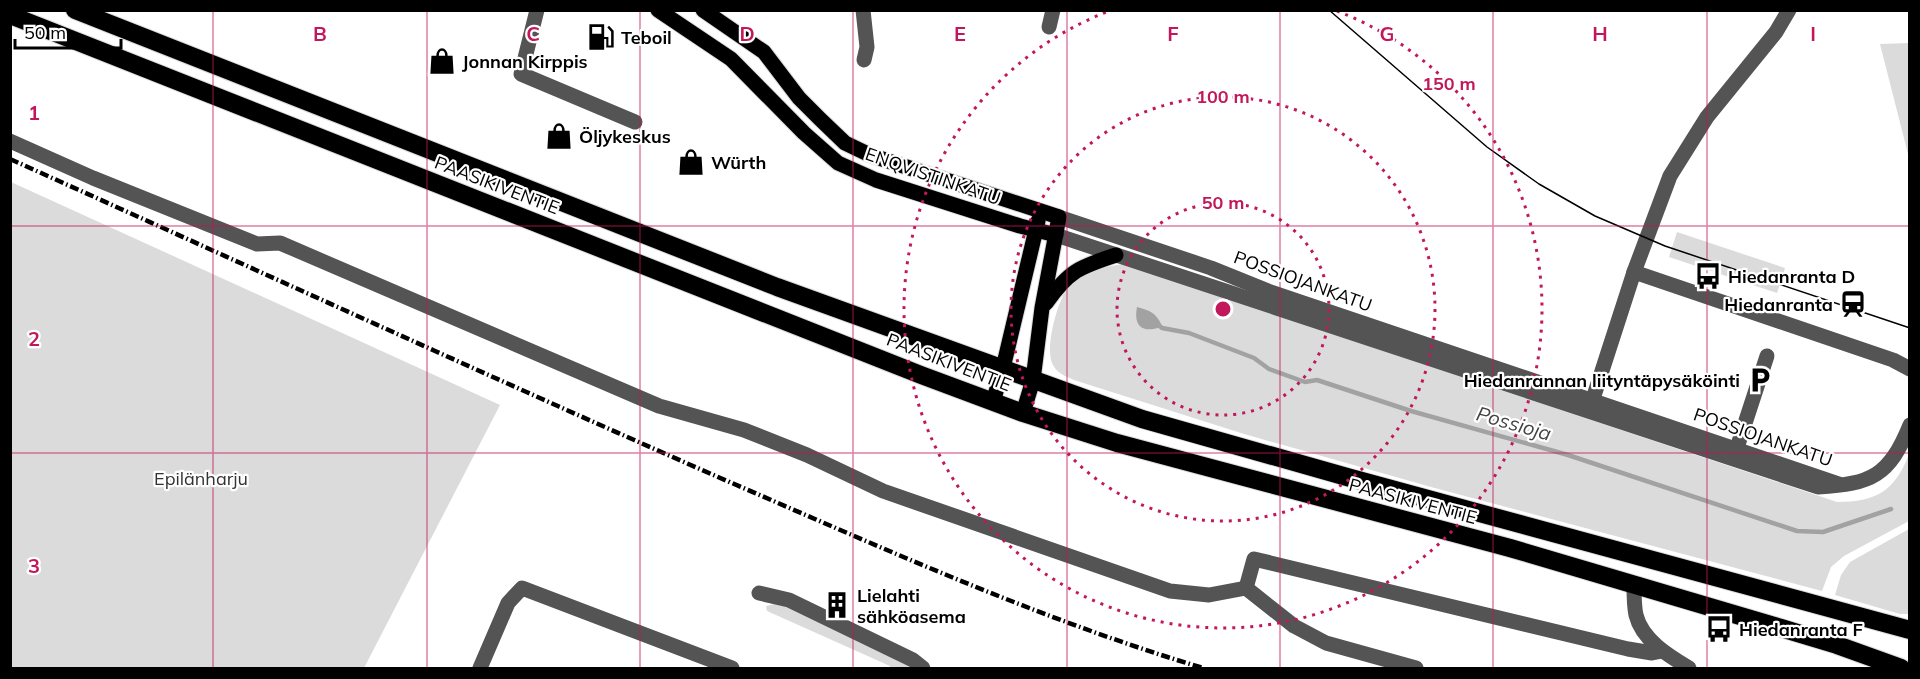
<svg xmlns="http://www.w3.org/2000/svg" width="1920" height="679" font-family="Mulish,sans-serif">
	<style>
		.green { fill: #dbdbdb }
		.water { fill: #a2a2a2 }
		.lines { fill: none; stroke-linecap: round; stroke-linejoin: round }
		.stream { stroke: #a2a2a2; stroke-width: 4.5 }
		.major-casing { stroke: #dbdbdb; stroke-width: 17 }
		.highway-casing { stroke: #dbdbdb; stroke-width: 20 }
		.minor { stroke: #545454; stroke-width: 15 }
		.major { stroke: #000; stroke-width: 15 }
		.highway { stroke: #000; stroke-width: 18 }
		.tram { stroke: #000; stroke-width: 1.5 }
		.rail { stroke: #000; stroke-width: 4.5; stroke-dasharray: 9 3 1.5 3; stroke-linecap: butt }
		.grid { fill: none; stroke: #c2185b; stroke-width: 1.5; stroke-opacity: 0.55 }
		.ring { fill: none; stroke: #c2185b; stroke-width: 3; stroke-dasharray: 3 6 }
		.labels { text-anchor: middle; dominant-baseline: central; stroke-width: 4.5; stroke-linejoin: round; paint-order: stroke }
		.poi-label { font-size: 18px; font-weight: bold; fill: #000; stroke: #fff; text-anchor: start }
		.street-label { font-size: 18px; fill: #000; stroke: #fff }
		.park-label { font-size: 18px; fill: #323232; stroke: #fff }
		.water-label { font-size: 20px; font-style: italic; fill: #434343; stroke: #fff }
		.grid-label { font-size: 20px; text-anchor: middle; font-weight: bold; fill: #c2185b; stroke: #fff; stroke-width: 4.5; stroke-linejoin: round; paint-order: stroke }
		.centre { fill: #c2185b; stroke: #fff; stroke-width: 3 }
		.ring-label { font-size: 18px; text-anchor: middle; font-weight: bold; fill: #c2185b; stroke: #fff; stroke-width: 4.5; stroke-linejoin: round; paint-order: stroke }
	</style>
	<rect width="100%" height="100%" fill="#fff"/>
	<g class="green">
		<path d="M1909,43H1910L1909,158L1880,44Z"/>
		<path d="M11,182L500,405L364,668H11Z"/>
		<path d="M1677,232L1785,268L1777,293L1669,257Z"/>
		<path d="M1123,264L1837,502C1876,502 1895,491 1909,454V521L1844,556L1831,567L1822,591L1431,487L1244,434L1074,380C1065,376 1056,373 1052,363C1045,346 1058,296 1071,284C1087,270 1103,267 1123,264Z"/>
		<path d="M1909,529V614H1900L1835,595L1841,575L1850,562Z"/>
		<path d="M775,604L791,607L902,659L913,668H889L890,666L767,611L766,606Z"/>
	</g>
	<path class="water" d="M1137,307C1149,310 1156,313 1161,324L1158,328C1139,333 1134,323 1137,307Z"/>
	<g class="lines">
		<path class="stream" d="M1155,322L1162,328L1189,333L1254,358L1269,369L1305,382L1317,380L1411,411L1568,455L1797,531L1823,532L1891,509"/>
		<defs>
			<g id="major">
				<path d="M658,10L731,59L804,133L838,163L876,180L1020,226L1056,235"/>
				<path d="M703,10L764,52L799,98L820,119L845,143L870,155L1059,217L1042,308L1033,380L1023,413"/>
				<path d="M1046,303C1069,271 1079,267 1116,255"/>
				<path d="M993,402L1003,368L1038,221"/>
			</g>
			<g id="highway">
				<path d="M75,10L777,287L1142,419L1347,477L1910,630"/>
				<path d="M10,15L921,375L1023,413L1117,443L1510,548L1781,628L1837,645L1901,668"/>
			</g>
		</defs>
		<use href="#major" class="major-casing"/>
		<use href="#highway" class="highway-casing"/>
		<g class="minor">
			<path d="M537,10L521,74L635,122"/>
			<path d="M863,10L867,47L864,60"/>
			<path d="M1049,27L1053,10"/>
			<path d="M10,141L93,178L257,244L280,243L659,406L744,430L807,455L883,491L1170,591L1209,595L1246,588L1294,626L1326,643L1416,668"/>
			<path d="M1059,217L1211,268L1268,291L1839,484"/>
			<path d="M1056,235L1818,487C1872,484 1889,476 1910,425"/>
			<path d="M1634,272L1893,360L1910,369"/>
			<path d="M1590,408L1634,272L1670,176L1707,117L1776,32L1789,10"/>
			<path d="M1734,457L1767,356"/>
			<path d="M1634,585C1634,595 1634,606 1636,615C1642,640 1669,656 1689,668"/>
			<path d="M1246,588L1254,559L1628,649L1652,653L1662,651"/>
			<path d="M759,593L789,600L913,660L923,668"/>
			<path d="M480,668L508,603L522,588L732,668"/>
		</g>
		<use href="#major" class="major"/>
		<use href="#highway" class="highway"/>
		<path class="tram" d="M1329,10L1487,147L1539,184L1595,216L1665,246L1910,328"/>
		<path class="rail" d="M10,159C246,265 481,373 718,477C878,546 1036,618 1203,668"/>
	</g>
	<path class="grid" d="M213,10V668M427,10V668M640,10V668M853,10V668M1067,10V668M1280,10V668M1493,10V668M1707,10V668M10,226H1910M10,453H1910"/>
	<g class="ring">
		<circle cx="1223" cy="309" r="106"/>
		<circle cx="1223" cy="309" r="212"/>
		<path d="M1337 11A319 319 0 1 1 1109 11"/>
	</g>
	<defs>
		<symbol id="fuel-bare" viewBox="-9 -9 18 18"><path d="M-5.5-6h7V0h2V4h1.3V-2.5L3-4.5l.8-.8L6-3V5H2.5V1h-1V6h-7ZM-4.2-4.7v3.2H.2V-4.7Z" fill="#000" stroke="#fff" stroke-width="2.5" paint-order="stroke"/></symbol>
		<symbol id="shop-bare" viewBox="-9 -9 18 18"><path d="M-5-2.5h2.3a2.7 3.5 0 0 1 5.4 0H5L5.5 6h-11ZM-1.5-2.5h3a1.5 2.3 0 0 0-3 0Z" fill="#000" stroke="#fff" stroke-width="2.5" paint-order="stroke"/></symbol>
		<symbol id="bus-bare" viewBox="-9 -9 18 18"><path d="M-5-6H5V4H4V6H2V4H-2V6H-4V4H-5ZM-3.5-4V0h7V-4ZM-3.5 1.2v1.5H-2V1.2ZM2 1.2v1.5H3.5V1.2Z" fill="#000" stroke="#fff" stroke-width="2.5" paint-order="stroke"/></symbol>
		<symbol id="station-bare" viewBox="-9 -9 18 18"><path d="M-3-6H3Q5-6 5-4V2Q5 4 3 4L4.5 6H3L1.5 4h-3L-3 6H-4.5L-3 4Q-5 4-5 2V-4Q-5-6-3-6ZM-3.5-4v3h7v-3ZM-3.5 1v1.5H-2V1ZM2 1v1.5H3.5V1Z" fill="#000" stroke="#fff" stroke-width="2.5" paint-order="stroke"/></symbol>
		<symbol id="parking-bare" viewBox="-9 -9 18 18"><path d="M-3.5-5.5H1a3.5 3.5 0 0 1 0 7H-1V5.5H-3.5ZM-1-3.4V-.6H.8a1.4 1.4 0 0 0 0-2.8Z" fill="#000" stroke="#fff" stroke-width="2.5" paint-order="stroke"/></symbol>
		<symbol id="building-bare" viewBox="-9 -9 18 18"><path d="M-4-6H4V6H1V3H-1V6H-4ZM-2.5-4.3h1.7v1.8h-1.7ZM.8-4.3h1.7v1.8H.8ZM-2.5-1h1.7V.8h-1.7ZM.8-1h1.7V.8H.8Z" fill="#000" stroke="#fff" stroke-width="2.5" paint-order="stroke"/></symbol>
	</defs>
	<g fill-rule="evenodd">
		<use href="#fuel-bare" x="582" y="18" width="38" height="38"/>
		<use href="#shop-bare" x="423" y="42" width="38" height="38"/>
		<use href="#shop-bare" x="540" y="117" width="38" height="38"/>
		<use href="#shop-bare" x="672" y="143" width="38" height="38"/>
		<use href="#bus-bare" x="1689" y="257" width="38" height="38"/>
		<use href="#station-bare" x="1834" y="285" width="38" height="38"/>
		<use href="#parking-bare" x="1741" y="361" width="38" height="38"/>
		<use href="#building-bare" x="818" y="586" width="38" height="38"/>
		<use href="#bus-bare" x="1700" y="610" width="38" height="38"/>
	</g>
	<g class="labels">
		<g class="poi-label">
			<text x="621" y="37">Teboil</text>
			<text x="462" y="61">Jonnan Kirppis</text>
			<text x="579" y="136">Öljykeskus</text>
			<text x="711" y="162">Würth</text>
			<text x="1728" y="276">Hiedanranta D</text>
			<text x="1833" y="304" text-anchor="end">Hiedanranta</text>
			<text x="1740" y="380" text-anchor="end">Hiedanrannan liityntäpysäköinti</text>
			<text x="857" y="595">Lielahti<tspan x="857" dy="21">sähköasema</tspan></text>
			<text x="1739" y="629">Hiedanranta F</text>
		</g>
		<g class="street-label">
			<text transform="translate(933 176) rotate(19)">ENQVISTINKATU</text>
			<text transform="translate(497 185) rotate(21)">PAASIKIVENTIE</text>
			<text transform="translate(1303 281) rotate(20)">POSSIOJANKATU</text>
			<text transform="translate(949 362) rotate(21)">PAASIKIVENTIE</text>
			<text transform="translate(1763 437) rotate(19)">POSSIOJANKATU</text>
			<text transform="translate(1413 501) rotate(15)">PAASIKIVENTIE</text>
		</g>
		<g class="park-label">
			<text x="201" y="478">Epilänharju</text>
		</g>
		<g class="water-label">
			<text transform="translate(1514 423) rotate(16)">Possioja</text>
		</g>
	</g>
	<g class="grid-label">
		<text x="320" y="41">B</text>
		<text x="533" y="41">C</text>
		<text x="747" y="41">D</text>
		<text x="960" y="41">E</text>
		<text x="1173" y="41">F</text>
		<text x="1387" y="41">G</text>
		<text x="1600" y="41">H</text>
		<text x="1813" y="41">I</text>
		<text x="34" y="120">1</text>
		<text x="34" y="346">2</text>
		<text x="34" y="573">3</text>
	</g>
	<circle cx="1223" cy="309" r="9" class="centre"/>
	<g class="ring-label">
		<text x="1449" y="90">150 m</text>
		<text x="1223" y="103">100 m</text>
		<text x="1223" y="209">50 m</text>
	</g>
	<rect width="1920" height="679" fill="none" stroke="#000000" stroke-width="24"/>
	<path d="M15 39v9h106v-9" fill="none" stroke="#000000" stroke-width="3"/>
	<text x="24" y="39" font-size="18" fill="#000000" stroke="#ffffff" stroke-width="4.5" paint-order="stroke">50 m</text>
</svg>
